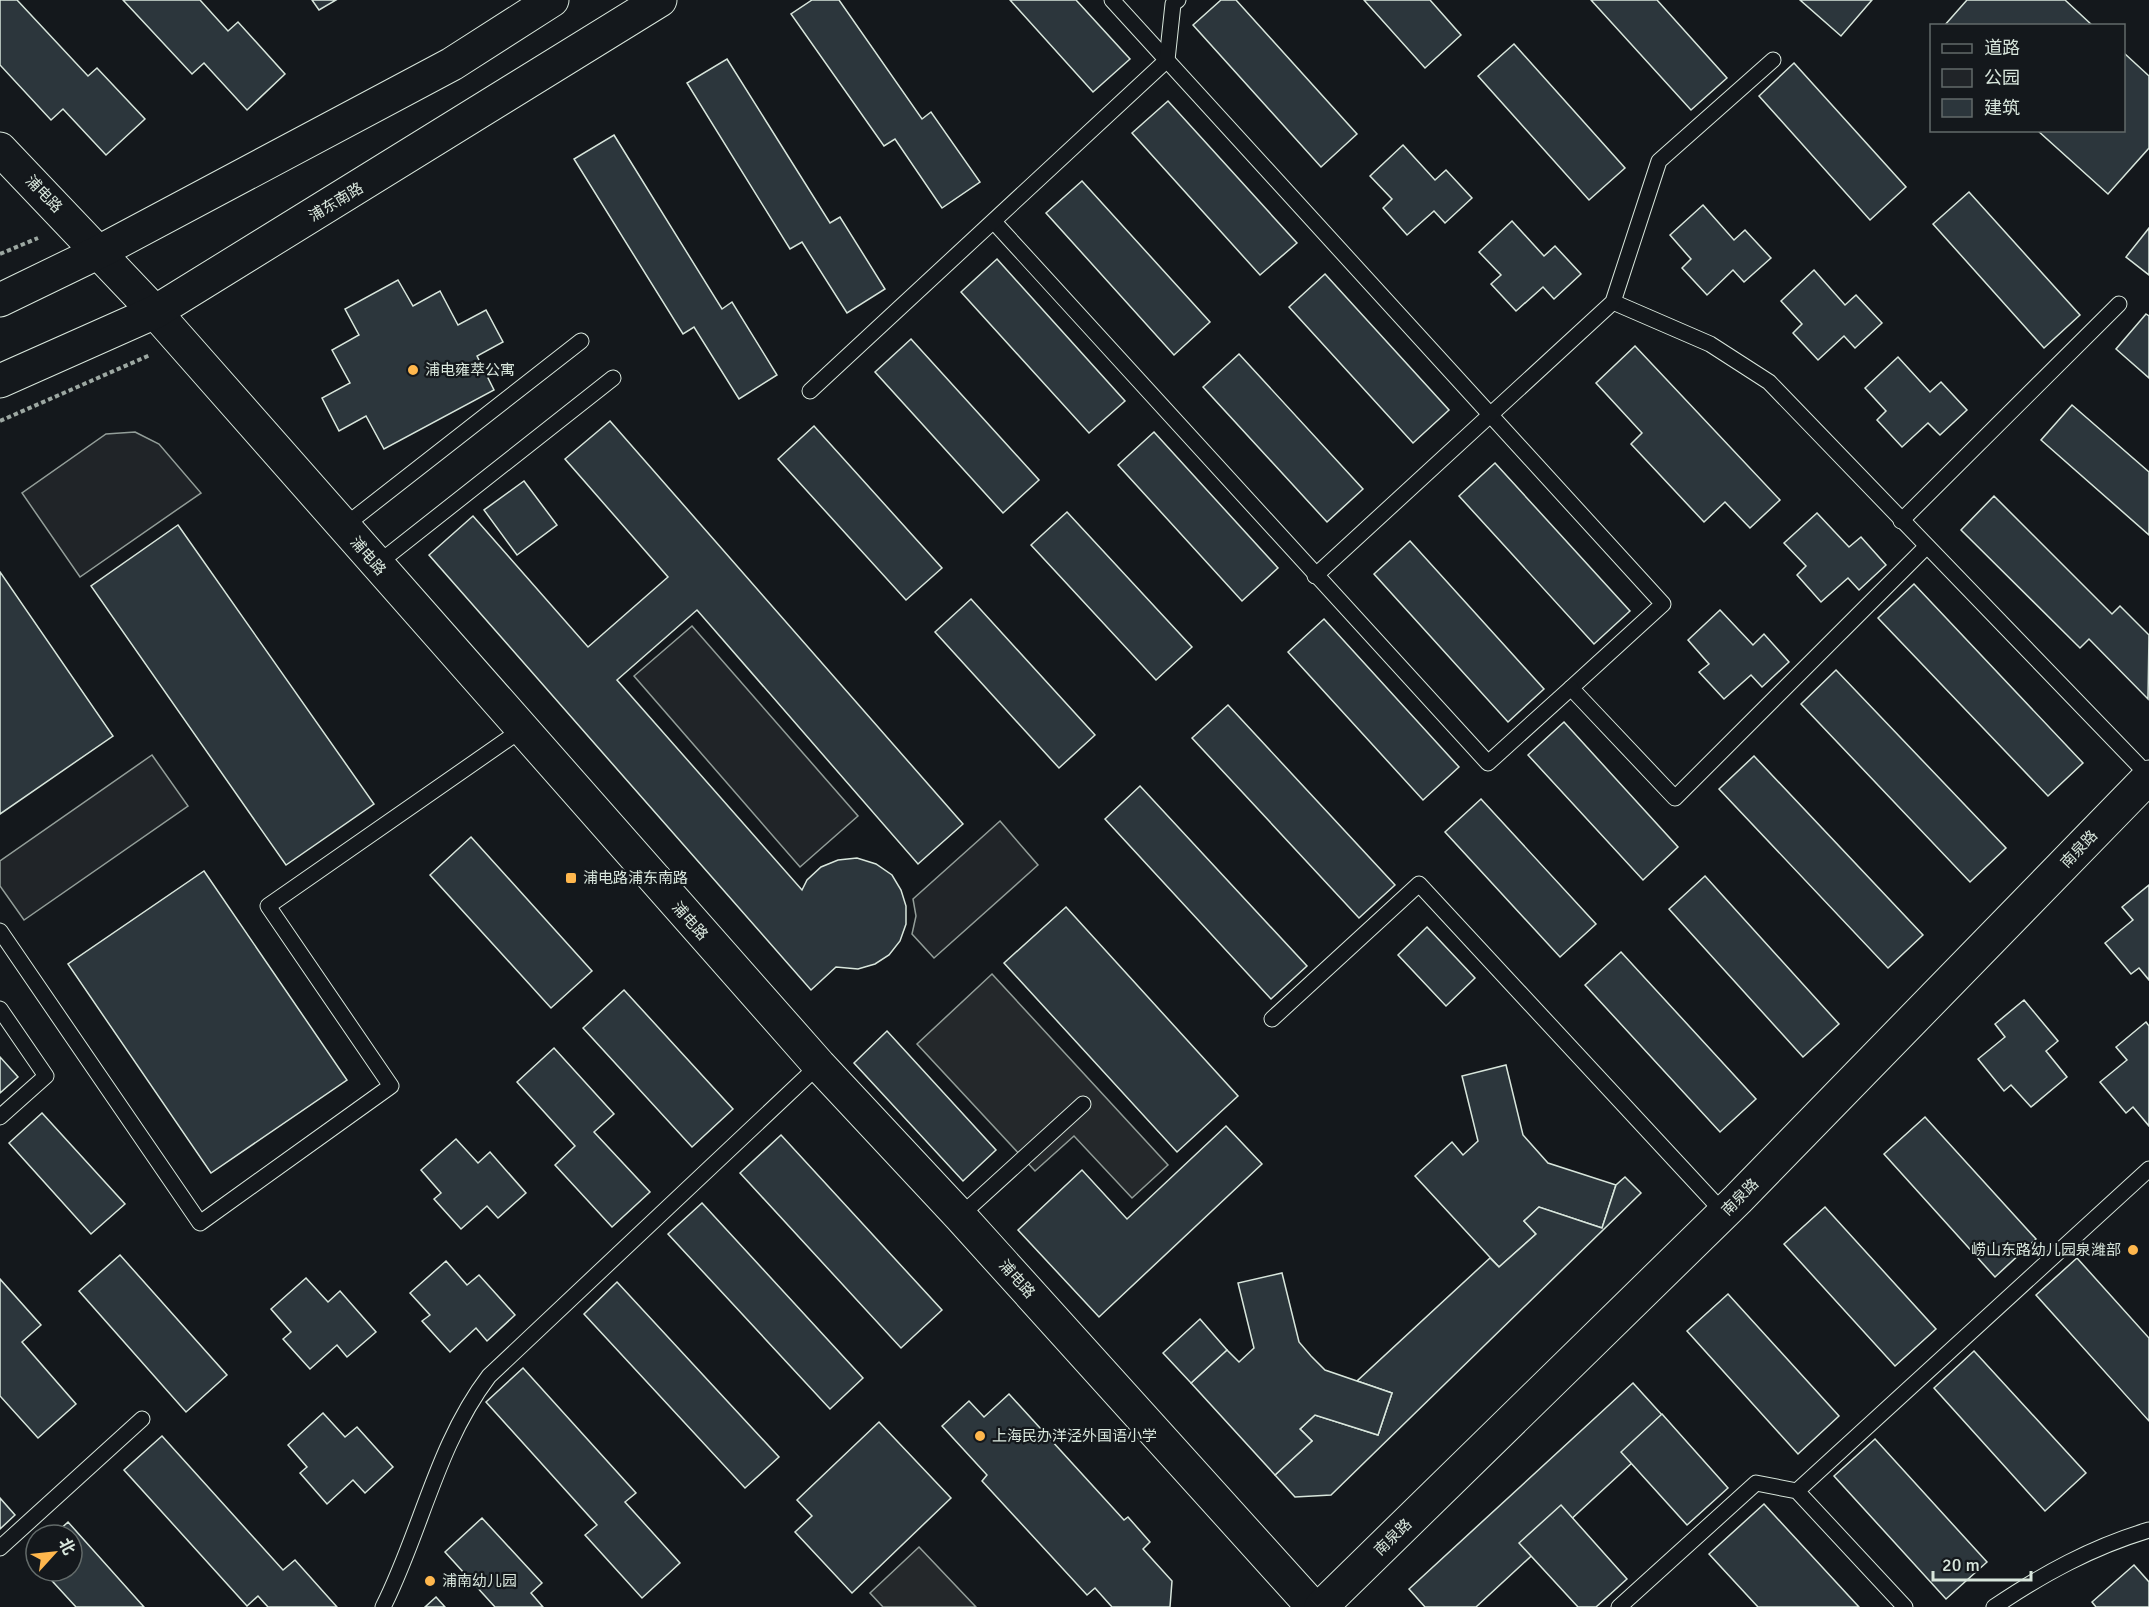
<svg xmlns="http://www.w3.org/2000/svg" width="2149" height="1607" font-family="Signika,'Noto Sans SC',sans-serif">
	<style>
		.green { fill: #202428; stroke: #939e99; stroke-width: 1.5 }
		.parking { fill: #24282b; stroke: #939e99; stroke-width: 1.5 }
		.building { fill: #2c363c; stroke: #d8e6dc; stroke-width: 1.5 }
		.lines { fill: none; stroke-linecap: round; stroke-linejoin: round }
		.lane-casing { stroke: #d8e6dc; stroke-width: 17 }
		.secondary-casing { stroke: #d8e6dc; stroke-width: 35 }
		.primary-casing { stroke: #d8e6dc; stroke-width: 35 }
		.path { stroke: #9da8a2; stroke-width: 4; stroke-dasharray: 4.5 3; stroke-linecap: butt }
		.lane { stroke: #14181c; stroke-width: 15 }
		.secondary { stroke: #14181c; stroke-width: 33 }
		.primary { stroke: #14181c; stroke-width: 33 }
		.poi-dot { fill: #ffb74d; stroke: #14181c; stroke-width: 2 }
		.labels { text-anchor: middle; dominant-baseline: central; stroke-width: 4.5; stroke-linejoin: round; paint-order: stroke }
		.street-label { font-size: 15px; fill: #d8e6dc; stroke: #14181c }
		.poi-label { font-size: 15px; fill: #d8e6dc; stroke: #14181c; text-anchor: start }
	</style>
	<rect width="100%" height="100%" fill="#14181c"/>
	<g class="green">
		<path d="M135,432L159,444L201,493L80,577L22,493L106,434Z"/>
		<path d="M692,626L858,816L800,867L634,676Z"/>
		<path d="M152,755L188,806L24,920L0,886V861Z"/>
		<path d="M1000,821L1038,865L934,958L912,934L916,916L913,899Z"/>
	</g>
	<g class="parking">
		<path d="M992,974L1168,1165L1132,1198L1074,1136L1035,1171L917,1044Z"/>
		<path d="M919,1547L976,1607H883L870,1593Z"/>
	</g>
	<g class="building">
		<path d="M0,0H17L88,76L97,68L145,119L106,155L63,109L51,120L0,65Z"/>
		<path d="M123,0H200L228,31L238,22L285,74L247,110L204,63L192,74Z"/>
		<path d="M312,0H336L319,10Z"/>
		<path d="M812,0H839L922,119L931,112L980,182L942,208L895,139L884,146L791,14Z"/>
		<path d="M1010,0H1076L1130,59L1093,92Z"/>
		<path d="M1221,0H1236L1357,134L1321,167L1193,25Z"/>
		<path d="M1364,0H1430L1461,35L1425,68Z"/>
		<path d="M1591,0H1657L1727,78L1691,110Z"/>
		<path d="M1800,0H1872L1841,36Z"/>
		<path d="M1967,0H2065L2093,26H1944Z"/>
		<path d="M1514,44L1625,168L1589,200L1478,76Z"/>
		<path d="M2124,53L2149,76V148L2108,194L2037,130H2124Z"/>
		<path d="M727,59L830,223L840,217L885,289L847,313L802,242L790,249L687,83Z"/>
		<path d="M1794,63L1906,187L1870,220L1759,96Z"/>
		<path d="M1168,101L1297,243L1260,275L1132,133Z"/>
		<path d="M614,135L722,309L732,302L777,375L739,399L694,327L683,334L574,159Z"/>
		<path d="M1403,145L1435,180L1446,170L1472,198L1445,223L1434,211L1407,235L1383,208L1392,199L1370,176Z"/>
		<path d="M1082,181L1210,322L1174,355L1046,213Z"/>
		<path d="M1969,192L2080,315L2044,348L1933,224Z"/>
		<path d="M1703,205L1734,240L1745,230L1771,258L1744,282L1733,270L1707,295L1682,268L1691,259L1670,235Z"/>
		<path d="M1512,221L1544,256L1555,246L1581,274L1554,299L1543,287L1516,311L1491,284L1501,275L1479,252Z"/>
		<path d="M2149,228V275L2126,257Z"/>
		<path d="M997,259L1125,401L1089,433L961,292Z"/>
		<path d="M1814,270L1845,305L1856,295L1882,323L1855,348L1844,336L1818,360L1793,333L1802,324L1781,301Z"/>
		<path d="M1325,274L1449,410L1413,443L1289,307Z"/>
		<path d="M398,280L413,306L440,291L458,325L486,310L503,342L477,356L494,390L384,449L366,416L339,431L322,398L350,383L332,350L359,335L345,309Z"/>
		<path d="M2146,314L2149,316V378L2116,349Z"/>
		<path d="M911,339L1039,480L1003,513L875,372Z"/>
		<path d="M1635,346L1780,500L1750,528L1725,502L1704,522L1631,444L1642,433L1596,383Z"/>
		<path d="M1239,354L1363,489L1327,522L1203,387Z"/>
		<path d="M1898,357L1930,392L1941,382L1967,410L1940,435L1928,423L1902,447L1877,420L1886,411L1865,388Z"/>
		<path d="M2072,405L2149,472V535L2041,440Z"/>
		<path d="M610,421L963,824L918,864L697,610L617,680L802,890L807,880L821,867L838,860L857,858L876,864L892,875L901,890L906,906V924L900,941L889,955L875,964L858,969L836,967L811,990L429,555L473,516L588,647L668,577L565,459Z"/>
		<path d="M814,426L942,568L906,600L778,459Z"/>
		<path d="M1154,432L1278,568L1242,601L1118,465Z"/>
		<path d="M1495,463L1630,611L1594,644L1459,496Z"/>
		<path d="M524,481L557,525L517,555L484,510Z"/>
		<path d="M1994,496L2112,614L2120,606L2149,635L2148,699L2089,639L2080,648L1961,530Z"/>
		<path d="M1067,512L1192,647L1156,680L1031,545Z"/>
		<path d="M1817,513L1849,547L1861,537L1886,565L1859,590L1848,578L1821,602L1797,575L1806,566L1784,543Z"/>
		<path d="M178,525L374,804L286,865L91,586Z"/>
		<path d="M1410,541L1544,689L1508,722L1374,574Z"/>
		<path d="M0,572L113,736L0,814Z"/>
		<path d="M1914,584L2083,763L2048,796L1878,618Z"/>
		<path d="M971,599L1095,735L1059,768L935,632Z"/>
		<path d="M1720,610L1753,645L1764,634L1789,662L1762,687L1751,675L1724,699L1699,672L1709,664L1688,640Z"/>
		<path d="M1324,619L1459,767L1423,800L1288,652Z"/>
		<path d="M1836,670L2006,848L1970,882L1801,704Z"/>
		<path d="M1228,705L1395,885L1359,918L1192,738Z"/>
		<path d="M1564,722L1678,847L1643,880L1528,755Z"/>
		<path d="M1754,756L1923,935L1888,968L1719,789Z"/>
		<path d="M1140,786L1307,966L1271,999L1105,819Z"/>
		<path d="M1481,799L1596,924L1560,957L1445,832Z"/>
		<path d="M471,837L592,971L551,1008L430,875Z"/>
		<path d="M204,871L347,1080L211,1173L68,964Z"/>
		<path d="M1705,876L1839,1024L1803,1057L1669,909Z"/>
		<path d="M2149,885V980L2139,968L2131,974L2105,943L2133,920L2122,907Z"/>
		<path d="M1066,907L1238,1096L1177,1152L1004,963Z"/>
		<path d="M1427,927L1475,978L1446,1006L1398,955Z"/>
		<path d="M1621,952L1756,1099L1720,1132L1585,985Z"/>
		<path d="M624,990L733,1109L692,1147L583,1028Z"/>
		<path d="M2024,1000L2058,1041L2046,1051L2067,1077L2031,1107L2011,1085L2004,1091L1978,1059L2005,1037L1995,1024Z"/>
		<path d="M2146,1022L2149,1026V1126L2133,1107L2126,1113L2100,1082L2127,1060L2116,1047Z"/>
		<path d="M887,1031L996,1150L963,1181L854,1063Z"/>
		<path d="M554,1048L614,1114L594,1132L650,1192L612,1227L555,1165L575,1146L517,1082Z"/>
		<path d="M0,1057L18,1077L0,1093Z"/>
		<path d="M1506,1065L1523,1135L1548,1163L1616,1185L1602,1228L1539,1207L1524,1221L1536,1234L1499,1267L1415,1176L1452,1142L1463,1155L1478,1141L1462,1076Z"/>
		<path d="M42,1113L125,1204L91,1234L9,1143Z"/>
		<path d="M1925,1117L2036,1239L1995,1277L1884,1154Z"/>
		<path d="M1226,1126L1262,1164L1099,1317L1018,1230L1082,1170L1127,1219Z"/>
		<path d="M781,1135L942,1310L901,1348L740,1173Z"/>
		<path d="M456,1139L478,1163L490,1152L526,1193L498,1218L487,1206L461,1229L434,1199L441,1193L421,1170Z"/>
		<path d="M1625,1177L1641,1193L1331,1495L1295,1497L1275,1475L1312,1441L1300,1429L1315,1415L1378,1435L1392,1393L1357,1381L1490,1258L1499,1267L1536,1234L1524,1221L1539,1207L1602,1228L1616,1185Z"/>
		<path d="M702,1203L863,1378L830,1409L668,1234Z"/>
		<path d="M1825,1207L1936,1329L1895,1366L1784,1244Z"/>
		<path d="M120,1255L227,1375L186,1412L79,1291Z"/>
		<path d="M2077,1258L2149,1338V1421L2036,1295Z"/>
		<path d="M446,1261L467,1285L479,1275L515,1315L487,1341L476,1328L450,1352L422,1321L430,1315L410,1293Z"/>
		<path d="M1282,1273L1299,1342L1311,1356L1325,1370L1392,1393L1378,1435L1315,1415L1300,1429L1312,1441L1275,1475L1191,1383L1227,1350L1239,1362L1254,1348L1238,1283Z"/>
		<path d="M306,1278L328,1302L340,1291L376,1332L347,1357L337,1345L310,1369L283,1339L291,1332L271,1309Z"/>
		<path d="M0,1279L41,1325L22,1342L76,1404L38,1438L0,1396Z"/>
		<path d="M617,1282L779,1457L745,1488L584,1314Z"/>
		<path d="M1728,1294L1839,1416L1798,1454L1687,1331Z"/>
		<path d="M1200,1319L1227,1350L1191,1383L1163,1353Z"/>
		<path d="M1974,1351L2086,1473L2045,1511L1934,1388Z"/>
		<path d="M523,1368L636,1493L625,1502L680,1563L642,1598L585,1535L597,1525L486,1402Z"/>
		<path d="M1633,1383L1672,1426L1476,1607H1425L1409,1589Z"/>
		<path d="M1009,1394L1124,1520L1128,1517L1150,1542L1143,1549L1172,1581L1170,1607H1112L1095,1588L1087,1595L982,1481L987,1475L942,1426L969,1401L984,1417Z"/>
		<path d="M323,1413L345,1437L357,1427L393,1467L365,1493L353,1480L327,1504L300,1473L307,1467L288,1445Z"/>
		<path d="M1662,1414L1728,1488L1687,1525L1621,1452Z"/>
		<path d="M879,1422L951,1498L852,1593L795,1532L812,1516L797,1500Z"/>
		<path d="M162,1436L283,1570L295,1560L337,1607H268L258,1596L247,1606L124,1470Z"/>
		<path d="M1875,1439L1987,1562L1946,1599L1834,1476Z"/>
		<path d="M0,1498L15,1515L0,1529Z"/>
		<path d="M1764,1504L1859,1607H1758L1709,1554Z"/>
		<path d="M1561,1505L1627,1579L1596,1607H1578L1519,1543Z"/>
		<path d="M482,1518L542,1583L531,1593L543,1607H495L445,1552Z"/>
		<path d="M68,1522L144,1607H76L43,1571H72V1535H54Z"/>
		<path d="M2134,1565L2149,1582V1607H2096L2092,1602Z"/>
		<path d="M436,1597L445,1607H425Z"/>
	</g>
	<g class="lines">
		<defs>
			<g id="lane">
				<path d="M1112,0L1663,604L1571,688L1675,798L1926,547"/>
				<path d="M995,223L1488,763L1571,688"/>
				<path d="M1613,302L1710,344L1769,382L2149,776"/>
				<path d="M810,391L1167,60L1173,4L1178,0"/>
				<path d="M1901,521L2119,304"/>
				<path d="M343,527L581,341"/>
				<path d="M376,565L613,378"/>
				<path d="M1315,576L1613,302L1659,161L1773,60"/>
				<path d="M0,931L200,1223L391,1086L268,906L521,730"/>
				<path d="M0,1009L46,1076L0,1117"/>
				<path d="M1272,1019L1419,884L1724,1213"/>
				<path d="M960,1216L1083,1104"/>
				<path d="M1797,1491L2149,1169"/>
				<path d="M0,1548L142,1419"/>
				<path d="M383,1607C421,1532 437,1444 489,1376L819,1065"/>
				<path d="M1619,1607L1756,1483L1797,1491L1905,1607"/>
				<path d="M1994,1607C2043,1574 2092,1547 2149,1530"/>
			</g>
			<g id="secondary">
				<path d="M0,149L155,312L819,1065L960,1216L1313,1607"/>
				<path d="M1321,1607L1738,1199L2149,777"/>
			</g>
			<g id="primary">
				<path d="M0,300L99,252L452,64L552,0"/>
				<path d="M0,381L155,312L660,0"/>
			</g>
		</defs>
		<use href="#lane" class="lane-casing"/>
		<use href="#secondary" class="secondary-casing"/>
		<use href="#primary" class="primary-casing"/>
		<g class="path">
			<path d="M0,254L38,238"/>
			<path d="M0,421L150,355"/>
		</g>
		<use href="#lane" class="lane"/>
		<use href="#secondary" class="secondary"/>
		<use href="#primary" class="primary"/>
	</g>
	<g class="poi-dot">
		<circle cx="413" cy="370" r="6"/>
		<rect x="565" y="872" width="12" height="12" rx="3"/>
		<circle cx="2133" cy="1250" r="6"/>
		<circle cx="980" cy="1436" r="6"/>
		<circle cx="430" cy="1581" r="6"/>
	</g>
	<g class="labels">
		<g class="street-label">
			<text transform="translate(44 194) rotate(46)">浦电路</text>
			<text transform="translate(336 202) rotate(-31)">浦东南路</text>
			<text transform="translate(368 556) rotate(49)">浦电路</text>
			<text transform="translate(2079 849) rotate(-46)">南泉路</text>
			<text transform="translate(690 921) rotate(48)">浦电路</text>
			<text transform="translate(1740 1197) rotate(-45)">南泉路</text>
			<text transform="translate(1017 1279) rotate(48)">浦电路</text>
			<text transform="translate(1393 1537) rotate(-44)">南泉路</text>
		</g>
		<g class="poi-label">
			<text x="425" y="370">浦电雍萃公寓</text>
			<text x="583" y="878">浦电路浦东南路</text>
			<text x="2121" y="1250" text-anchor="end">崂山东路幼儿园泉潍部</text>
			<text x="992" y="1436">上海民办洋泾外国语小学</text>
			<text x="442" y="1581">浦南幼儿园</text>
		</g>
	</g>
	<rect x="1930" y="24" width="195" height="108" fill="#14181c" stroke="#626a69" stroke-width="1.5"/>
	<rect x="1942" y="44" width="30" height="9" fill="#14181c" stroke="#626a69" stroke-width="1.5"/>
	<text x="1984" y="54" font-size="18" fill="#d8e6dc">道路</text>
	<rect x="1942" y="69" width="30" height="18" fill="#202428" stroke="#626a69" stroke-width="1.5"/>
	<text x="1984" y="84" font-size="18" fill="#d8e6dc">公园</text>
	<rect x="1942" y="99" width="30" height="18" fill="#2c363c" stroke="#626a69" stroke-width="1.5"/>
	<text x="1984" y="114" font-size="18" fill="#d8e6dc">建筑</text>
	<g transform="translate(54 1553) rotate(63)"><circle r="28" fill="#14181c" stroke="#626a69" stroke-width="1.5"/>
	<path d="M0-4.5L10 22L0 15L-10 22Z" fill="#ffb74d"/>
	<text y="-9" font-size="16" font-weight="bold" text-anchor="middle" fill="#d8e6dc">北</text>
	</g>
	<path d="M1933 1571v9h98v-9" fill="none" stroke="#d8e6dc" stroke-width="3"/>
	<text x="1942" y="1571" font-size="18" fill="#d8e6dc" stroke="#14181c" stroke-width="4.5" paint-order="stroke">20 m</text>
</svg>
